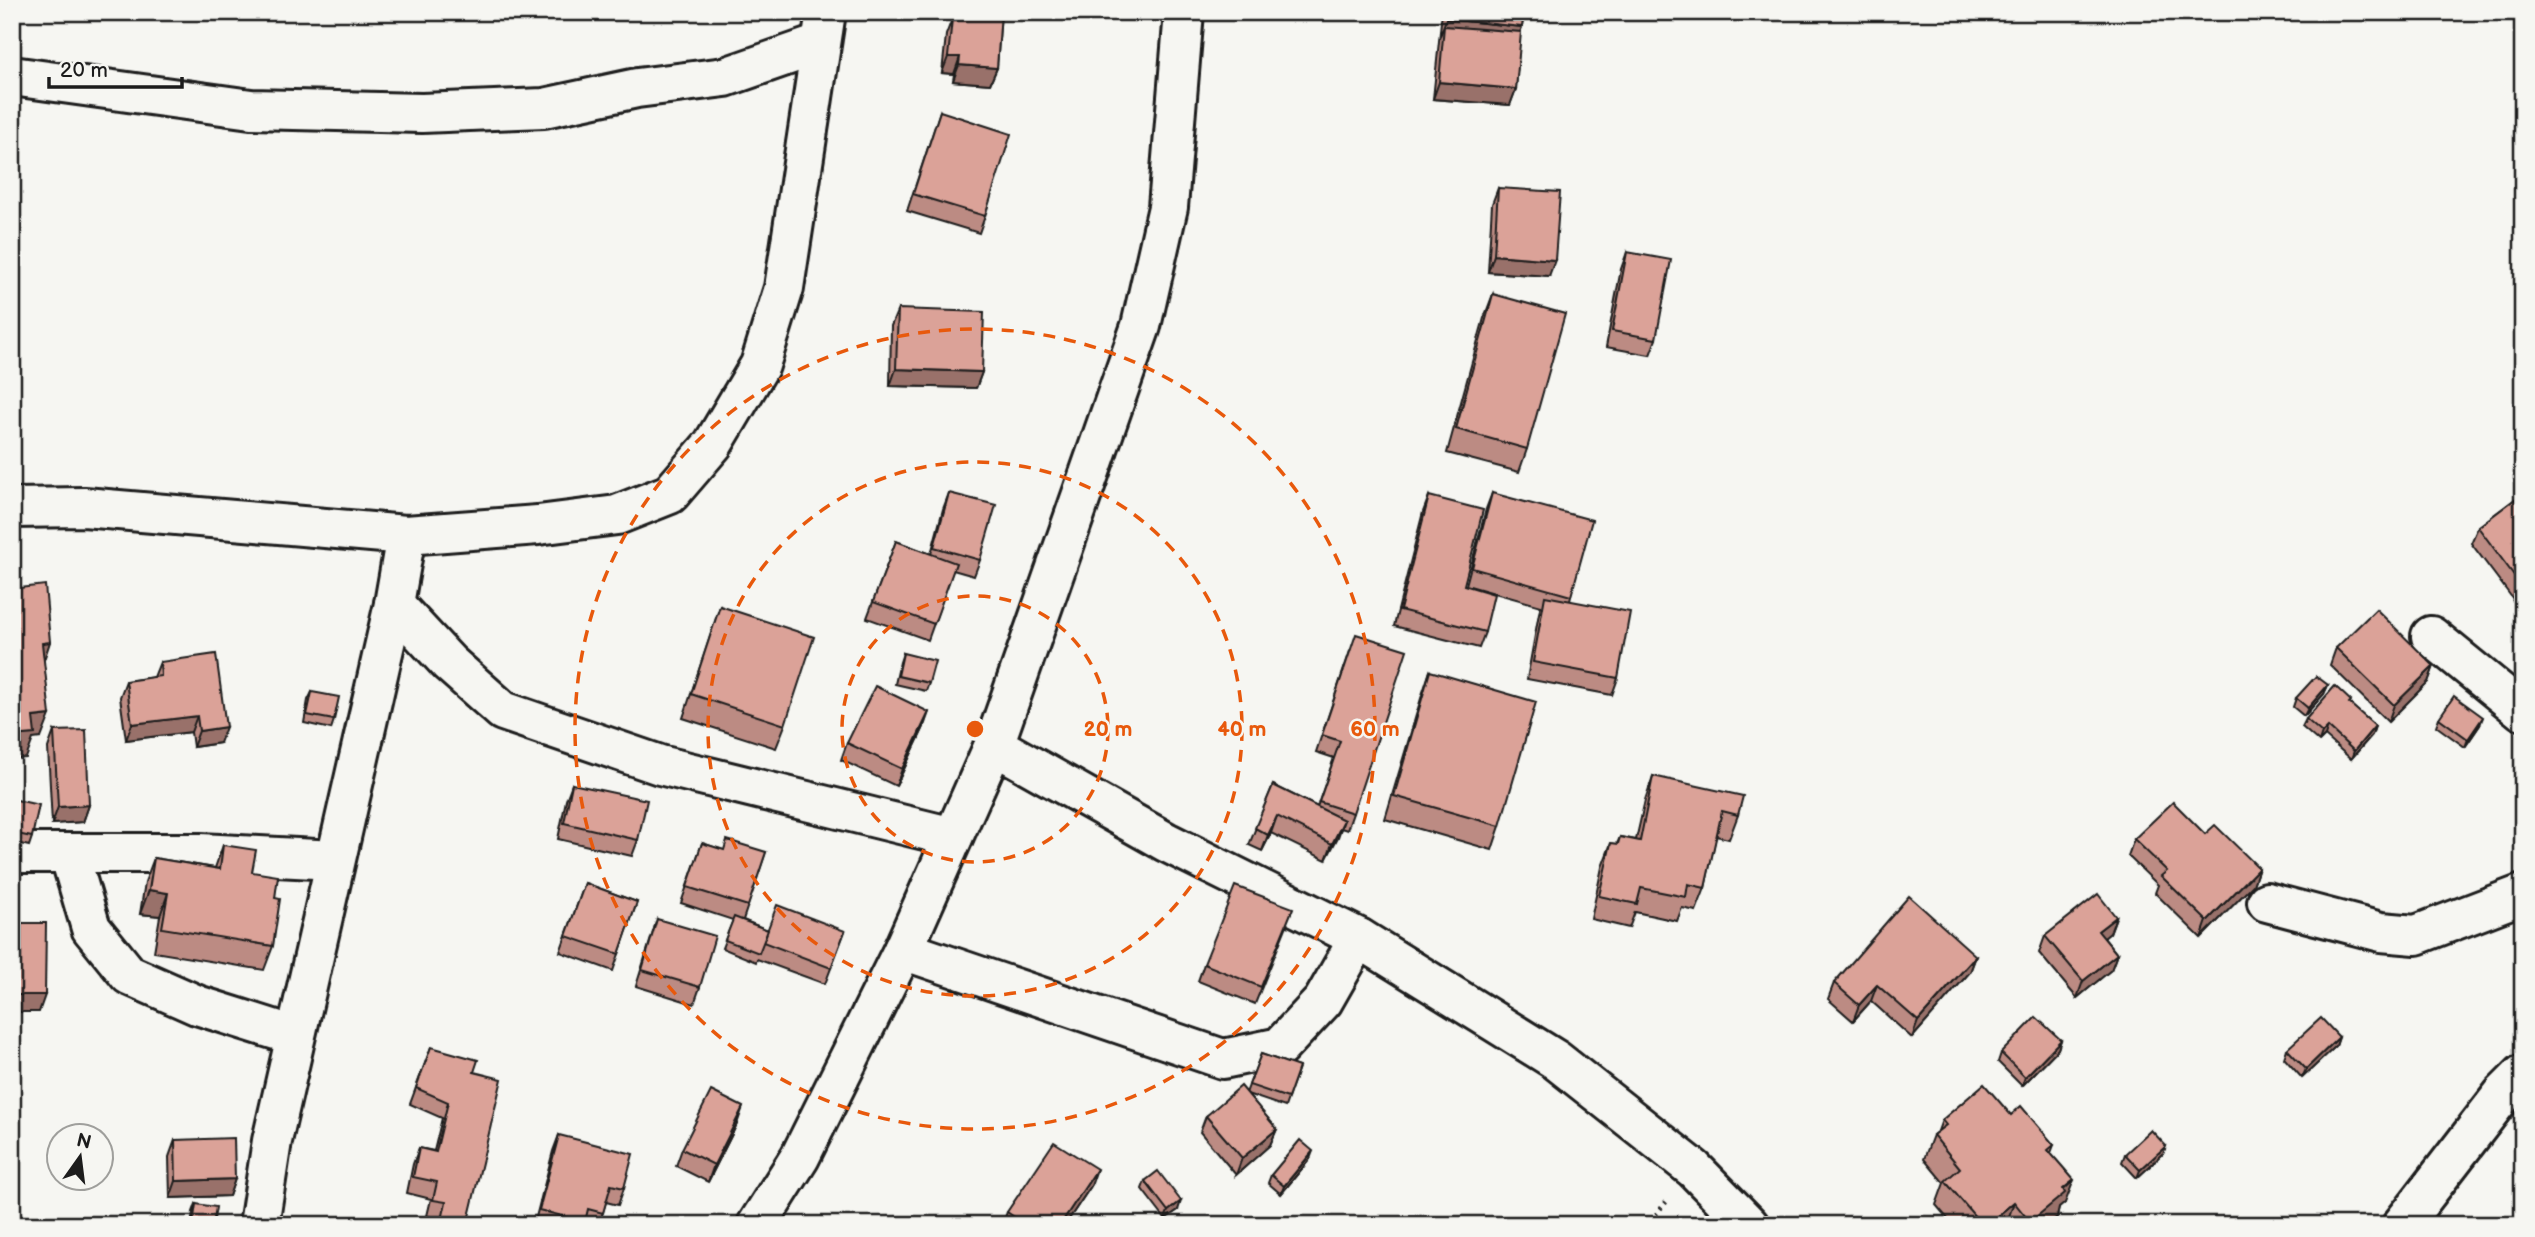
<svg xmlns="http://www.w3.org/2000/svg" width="2535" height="1237" font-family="'Balsamiq Sans',sans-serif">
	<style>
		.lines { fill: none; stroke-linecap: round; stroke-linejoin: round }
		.minor-casing { stroke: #1c1c1c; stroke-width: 44 }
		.path { stroke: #1c1c1c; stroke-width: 4.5; stroke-dasharray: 2 5; stroke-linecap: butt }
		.minor { stroke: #f6f6f2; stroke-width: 38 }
		.wall { fill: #bc8b83; stroke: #1c1c1c; stroke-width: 2 }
		.shaded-wall { fill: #99716a; stroke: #1c1c1c; stroke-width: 2 }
		.building { fill: #dba298; stroke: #1c1c1c; stroke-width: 2 }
		.ring { fill: none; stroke: #e8590c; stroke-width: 3.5; stroke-dasharray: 12 9 }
		.centre { fill: #e8590c; stroke: #f6f6f2; stroke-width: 3.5 }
		.ring-label { font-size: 21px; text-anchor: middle; font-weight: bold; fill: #e8590c; stroke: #f6f6f2; stroke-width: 5; stroke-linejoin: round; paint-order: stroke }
	</style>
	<rect width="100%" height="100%" fill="#f6f6f2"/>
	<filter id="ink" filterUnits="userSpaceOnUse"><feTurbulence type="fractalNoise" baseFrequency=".0143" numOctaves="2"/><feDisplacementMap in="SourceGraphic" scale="14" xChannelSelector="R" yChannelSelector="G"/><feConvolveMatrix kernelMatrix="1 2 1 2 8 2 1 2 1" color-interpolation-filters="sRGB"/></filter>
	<g filter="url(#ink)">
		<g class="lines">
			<defs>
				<g id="minor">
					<path d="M12,76L251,109L422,113L544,108L637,88L725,77L820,44"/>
					<path d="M12,508L84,507L406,535L538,525L617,515L670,494L713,444L760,365L784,288L826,12"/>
					<path d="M394,604L449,663L503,711L660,765L953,837"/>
					<path d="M2431,636L2523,711"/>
					<path d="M994,745L1166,842L1359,938L1556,1060L1694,1169L1749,1225"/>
					<path d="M12,853H200L335,860"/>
					<path d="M69,853L91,928L129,975L197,1005L295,1036"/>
					<path d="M2267,902L2381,932L2416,935L2523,894"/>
					<path d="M903,950L1223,1059L1280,1047L1323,1001L1359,938"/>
					<path d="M259,1225L272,1141L394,604L406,535"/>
					<path d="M757,1225L800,1157L903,950L994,745L1141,326L1168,207L1184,12"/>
					<path d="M2402,1225L2503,1094L2523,1074"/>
				</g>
			</defs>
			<use href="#minor" class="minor-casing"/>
			<path class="path" d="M1647,1225L1667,1201"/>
			<use href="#minor" class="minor"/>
		</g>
		<g class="wall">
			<path d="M959,12H1001L997,68L990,84L953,81L954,74L942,73L946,35L952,19H958Z"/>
			<path d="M1442,12H1524L1522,27L1520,32L1516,89L1510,105L1433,99Z"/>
			<path d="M940,111L985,216L979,233L907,211Z"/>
			<path d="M1498,188L1549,276L1488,272L1492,204Z"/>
			<path d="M1627,252L1656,339L1650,355L1606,347L1621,269Z"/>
			<path d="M1493,294L1527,449L1519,472L1447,453L1484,318Z"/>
			<path d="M898,309L982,372L976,388L890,386L891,326Z"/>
			<path d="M949,493L980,560L974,576L953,570L928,640L867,618L896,541L931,554L943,509Z"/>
			<path d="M1492,493L1571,596L1570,601L1618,678L1612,695L1527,679L1539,613L1541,606L1466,585L1486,509Z"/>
			<path d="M2523,493V592L2513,599L2471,543L2478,527Z"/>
			<path d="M1429,496L1464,585L1485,632L1479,648L1394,626L1423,512Z"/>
			<path d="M720,606L785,725L776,748L683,718Z"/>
			<path d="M2336,648L2434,666L2428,682L2388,722L2330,665Z"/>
			<path d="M1350,651L1353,813L1347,830L1341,828L1326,860L1271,833L1262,851L1249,845L1273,785L1317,807L1334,758L1316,752Z"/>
			<path d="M903,653L929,683L926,691L895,684L900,662Z"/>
			<path d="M160,662L220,743L193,747L191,732L126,740L120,697L126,681L154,677Z"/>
			<path d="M1430,671L1500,826L1492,850L1385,819L1422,695Z"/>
			<path d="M2328,685L2324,694L2304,716L2293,707L2296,698Z"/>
			<path d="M312,692L334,720L331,729L304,723L308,700Z"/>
			<path d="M2350,704L2375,726L2372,735L2351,759L2325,736L2319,742L2302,727L2306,719Z"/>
			<path d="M2439,718L2480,725L2465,747L2436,726Z"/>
			<path d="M923,729L896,786L841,760L847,743Z"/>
			<path d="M54,731L89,805L83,822L52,824L48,748Z"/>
			<path d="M1653,776L1738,815L1729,839L1716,836L1705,888L1696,911L1682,908L1677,921L1635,912L1629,928L1591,919L1602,867L1611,843L1617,844L1620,837L1636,840L1645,800Z"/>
			<path d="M572,784L638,840L632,856L558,839L566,800Z"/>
			<path d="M12,799L32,837L29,846L12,842Z"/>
			<path d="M2205,834L2259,868L2253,885L2201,938L2155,893L2158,885L2128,856L2134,839Z"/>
			<path d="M702,843L723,850L766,852L743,920L768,930L845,931L825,984L757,959L756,962L722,948L733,920L681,903Z"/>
			<path d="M223,845L252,872L275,898L273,946L264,970L154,952L160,916L140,914L145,882L154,858L215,868Z"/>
			<path d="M585,883L637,902L613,971L560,952Z"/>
			<path d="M2116,917L2110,933L2104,938L2117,954L2111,970L2077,998L2039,953L2045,936Z"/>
			<path d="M657,919L700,987L694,1004L636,986Z"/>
			<path d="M1287,925L1255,1004L1198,981L1204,964Z"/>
			<path d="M1976,956L1970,972L1912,1038L1871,1001L1853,1021L1828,999L1834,983Z"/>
			<path d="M2339,1037L2336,1046L2302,1078L2284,1058L2287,1049Z"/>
			<path d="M2061,1040L2058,1049L2022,1086L1998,1062L2001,1053Z"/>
			<path d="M431,1047L474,1072L467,1225H439L440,1219L427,1216L431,1199L407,1193L413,1164L419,1148L434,1151L442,1118L410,1104Z"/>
			<path d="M1261,1054L1299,1067L1285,1107L1247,1094L1277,1129L1270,1145L1236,1175L1200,1132L1206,1116L1246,1093Z"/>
			<path d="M2011,1115L2054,1145L2051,1153L2065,1203L2059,1208L2057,1217L2047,1225H1953L1936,1205L1944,1183L1924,1159L1933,1135L1938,1131L1942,1120Z"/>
			<path d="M737,1124L708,1182L676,1166L682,1149Z"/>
			<path d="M559,1135L624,1188L618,1205L606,1202L599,1225H534L553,1151Z"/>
			<path d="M175,1140L235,1179L229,1196L170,1198L169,1157Z"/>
			<path d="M2166,1146L2163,1154L2137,1178L2122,1162L2125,1154Z"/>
			<path d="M1310,1159L1281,1194L1268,1183L1271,1175Z"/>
			<path d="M1145,1181L1178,1210L1165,1219L1142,1189Z"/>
			<path d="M1091,1186L1065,1225H1002L1007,1212Z"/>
			<path d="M196,1204L213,1225H191L193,1212Z"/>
		</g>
		<g class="shaded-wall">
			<path d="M1446,19L1522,27L1516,44L1444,26L1440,36Z"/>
			<path d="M948,57H960L954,74L942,73Z"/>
			<path d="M959,65L997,68L990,84L953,81Z"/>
			<path d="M1439,82L1516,89L1510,105L1433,99Z"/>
			<path d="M1494,255L1555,260L1549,276L1488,272Z"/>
			<path d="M896,369L982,372L976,388L890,386Z"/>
			<path d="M2523,580V592L2513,599L2519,582Z"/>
			<path d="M50,642L42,666V643Z"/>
			<path d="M2434,666L2428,682L2388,722L2394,705Z"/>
			<path d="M2328,685L2324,694L2304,716L2308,708Z"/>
			<path d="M929,712L923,729L896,786L902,769Z"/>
			<path d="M50,715L41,738L33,739L26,758L12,759V736L33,717Z"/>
			<path d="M197,716L191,732L126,740L132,724Z"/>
			<path d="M2483,717L2480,725L2465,747L2468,739Z"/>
			<path d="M2375,726L2372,735L2351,759L2354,751Z"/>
			<path d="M226,727L220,743L193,747L199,731Z"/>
			<path d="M2328,727L2325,736L2319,742L2322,733Z"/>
			<path d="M89,805L83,822L52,824L58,807Z"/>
			<path d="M1277,816L1271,833L1262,851L1268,835Z"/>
			<path d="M1344,820L1338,837L1326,860L1332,844Z"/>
			<path d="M2259,868L2253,885L2201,938L2207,921Z"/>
			<path d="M149,890L168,893L160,916L140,914Z"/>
			<path d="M2116,917L2110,933L2092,948L2098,931Z"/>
			<path d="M2117,954L2111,970L2077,998L2083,981Z"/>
			<path d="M1976,956L1970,972L1912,1038L1918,1021Z"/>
			<path d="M1877,985L1871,1001L1853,1021L1859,1005Z"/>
			<path d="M12,995H45L39,1012H12Z"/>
			<path d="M2339,1037L2336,1046L2302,1078L2306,1069Z"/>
			<path d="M2061,1040L2058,1049L2022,1086L2025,1077Z"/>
			<path d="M743,1107L737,1124L708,1182L714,1165Z"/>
			<path d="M1277,1129L1270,1145L1236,1175L1242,1158Z"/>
			<path d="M2166,1146L2163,1154L2137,1178L2140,1170Z"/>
			<path d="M1313,1151L1310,1159L1281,1194L1284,1186Z"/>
			<path d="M1097,1169L1091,1186L1065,1225H1060Z"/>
			<path d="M235,1179L229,1196L170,1198L176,1181Z"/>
			<path d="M2074,1180L2065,1203L2059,1208L2057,1217L2047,1225H2030V1222Z"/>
			<path d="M1181,1201L1178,1210L1165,1219L1168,1211Z"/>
			<path d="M2014,1202L2006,1225H1987Z"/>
		</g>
		<g class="building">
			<path d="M963,12H1001L997,68L959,65L960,57H948L952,19L963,20Z"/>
			<path d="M1447,12H1524L1522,27L1446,19Z"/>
			<path d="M1444,26L1521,32L1516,89L1439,82Z"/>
			<path d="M940,111L1011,134L985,216L913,194Z"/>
			<path d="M1498,188L1560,192L1555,260L1494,255Z"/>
			<path d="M1627,252L1671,260L1656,339L1612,331Z"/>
			<path d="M1493,294L1565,314L1527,449L1456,429Z"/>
			<path d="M898,309L984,312L982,372L896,369Z"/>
			<path d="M949,493L996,505L980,560L934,547Z"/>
			<path d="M1492,493L1592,520L1571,596L1472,568Z"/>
			<path d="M2523,493V580L2519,582L2478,527Z"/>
			<path d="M1429,496L1483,510L1464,585L1494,594L1485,632L1400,610Z"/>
			<path d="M896,541L956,563L934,624L873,602Z"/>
			<path d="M12,570H17L20,588L45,585L50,642L42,643L50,715L33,717L35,734L12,736Z"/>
			<path d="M1545,596L1630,612L1618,678L1533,662Z"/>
			<path d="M720,606L814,637L785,725L691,694Z"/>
			<path d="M2376,609L2434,666L2394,705L2336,648Z"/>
			<path d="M1356,634L1407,650L1353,813L1319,802L1340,741L1322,735Z"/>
			<path d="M903,653L935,661L929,683L898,676Z"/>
			<path d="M216,654L226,727L199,731L197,716L132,724L126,681L161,676L160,662Z"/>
			<path d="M1430,671L1536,702L1500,826L1394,796Z"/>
			<path d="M2316,676L2328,685L2308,708L2296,698Z"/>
			<path d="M875,686L929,712L902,769L847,743Z"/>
			<path d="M2335,686L2351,701L2349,703L2375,726L2354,751L2328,727L2322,733L2306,719Z"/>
			<path d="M312,692L339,697L334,720L307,715Z"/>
			<path d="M2454,696L2483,717L2468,739L2439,718Z"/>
			<path d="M86,730L89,805L58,807L54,731Z"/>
			<path d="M1653,776L1743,796L1738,815L1722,811L1705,888L1688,884L1686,897L1641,888L1637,904L1599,896L1611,843L1618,844L1620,837L1640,841Z"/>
			<path d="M572,784L647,800L638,840L564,823Z"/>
			<path d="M1273,785L1344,820L1332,844L1277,816L1268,835L1255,828Z"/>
			<path d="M12,799L39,805L32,837L12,833Z"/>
			<path d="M2173,802L2205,834L2215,825L2259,868L2207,921L2161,876L2167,871L2134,839Z"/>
			<path d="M727,840L766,852L748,906L687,887L702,843L724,850Z"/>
			<path d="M223,845L256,850L252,872L278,876L275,898L280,899L273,946L162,928L168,893L149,890L154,858L220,869Z"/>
			<path d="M585,883L637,902L619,954L566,936Z"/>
			<path d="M1235,886L1293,908L1261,987L1204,964Z"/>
			<path d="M2098,894L2116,917L2098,931L2117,954L2083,981L2045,936Z"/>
			<path d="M1909,896L1976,956L1918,1021L1877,985L1859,1005L1834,983Z"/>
			<path d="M777,905L845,931L831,968L763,942Z"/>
			<path d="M734,917L768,930L759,953L725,940Z"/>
			<path d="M657,919L715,936L700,987L642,970Z"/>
			<path d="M12,923H46L45,995H12Z"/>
			<path d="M2036,1017L2061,1040L2025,1077L2001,1053Z"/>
			<path d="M2321,1018L2339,1037L2306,1069L2287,1049Z"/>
			<path d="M431,1047L478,1060L474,1072L502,1079L467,1225H463L442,1220L446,1202L433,1200L437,1182L413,1177L419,1148L436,1152L448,1102L416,1088Z"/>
			<path d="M1261,1054L1299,1067L1288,1098L1249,1085Z"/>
			<path d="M1984,1084L2011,1115L2021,1106L2054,1145L2048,1150L2074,1180L2063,1189L2065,1193L2030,1222L2014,1202L1987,1225H1982L1945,1181L1960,1168L1933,1135L1946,1125L1942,1120Z"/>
			<path d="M1241,1086L1277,1129L1242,1158L1206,1116Z"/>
			<path d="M711,1091L743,1107L714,1165L682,1149Z"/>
			<path d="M2151,1130L2166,1146L2140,1170L2125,1154Z"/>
			<path d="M559,1135L633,1154L624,1188L611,1185L603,1213L588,1209L585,1222L539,1210Z"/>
			<path d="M234,1138L235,1179L176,1181L175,1140Z"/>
			<path d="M1300,1140L1313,1151L1284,1186L1271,1175Z"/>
			<path d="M1054,1142L1097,1169L1060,1225H1026L1007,1212Z"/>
			<path d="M1158,1171L1181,1201L1168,1211L1145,1181Z"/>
			<path d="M196,1204L216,1207L213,1225L193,1224Z"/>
		</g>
	</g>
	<g class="ring">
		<circle cx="975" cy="729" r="133"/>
		<circle cx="975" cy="729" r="267"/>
		<circle cx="975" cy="729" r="400"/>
	</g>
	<circle cx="975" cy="729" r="10" class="centre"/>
	<g class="ring-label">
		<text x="1108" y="736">20 m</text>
		<text x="1242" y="736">40 m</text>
		<text x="1375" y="736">60 m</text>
	</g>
	<rect width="2535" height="1237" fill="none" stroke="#f6f6f2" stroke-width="42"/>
	<rect x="21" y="21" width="2493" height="1195" fill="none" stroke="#1c1c1c" stroke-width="2.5" filter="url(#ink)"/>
	<g transform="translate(80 1157) rotate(14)"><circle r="33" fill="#f6f6f2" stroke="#9f9f9c" stroke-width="2"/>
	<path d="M0-5L12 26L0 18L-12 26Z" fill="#1c1c1c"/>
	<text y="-10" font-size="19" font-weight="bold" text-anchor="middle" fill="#1c1c1c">N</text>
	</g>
	<path d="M49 77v10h133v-10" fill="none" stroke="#1c1c1c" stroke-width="3.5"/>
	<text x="60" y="77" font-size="21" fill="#1c1c1c" stroke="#f6f6f2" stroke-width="5" paint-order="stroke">20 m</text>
</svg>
